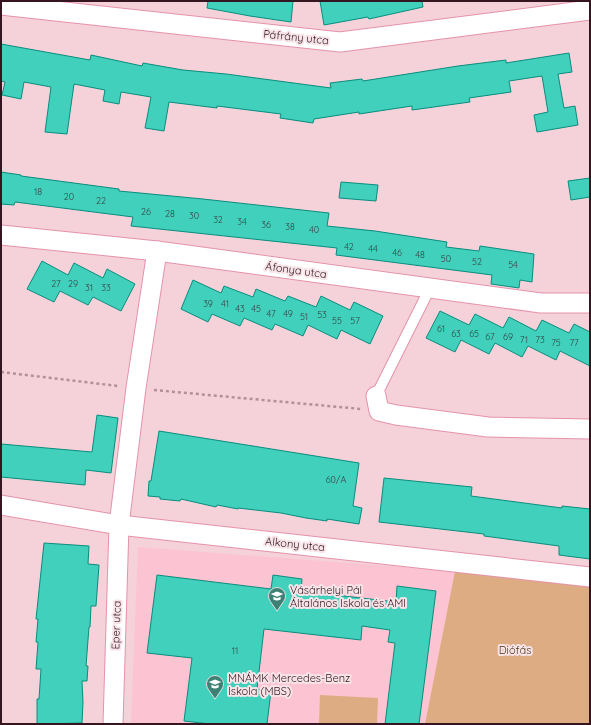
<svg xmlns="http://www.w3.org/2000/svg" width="591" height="725" font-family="Quicksand,sans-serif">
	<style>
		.built { fill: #fcc3d2 }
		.green { fill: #deac83 }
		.building { fill: #40d0bb; stroke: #098d7d }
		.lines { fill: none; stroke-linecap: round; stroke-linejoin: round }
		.lane-casing { stroke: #e492aa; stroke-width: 12 }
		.street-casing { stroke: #e492aa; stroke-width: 21 }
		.path { stroke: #b29099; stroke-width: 2.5; stroke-dasharray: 3 3; stroke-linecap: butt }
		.lane { stroke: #fff; stroke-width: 10 }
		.street { stroke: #fff; stroke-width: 19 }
		.labels { text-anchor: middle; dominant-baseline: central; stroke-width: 4; stroke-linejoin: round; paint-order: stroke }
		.number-label { font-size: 9px; fill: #384447 }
		.street-label { font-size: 11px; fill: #351620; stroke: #f6e4e8 }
		.poi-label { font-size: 11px; fill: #351620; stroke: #f6e4e8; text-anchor: start }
		.park-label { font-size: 11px; fill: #553519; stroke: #f6e4e8 }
	</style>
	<rect width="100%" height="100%" fill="#f5d2da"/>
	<path class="built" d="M138,547L455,571L425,724H131Z"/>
	<g class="green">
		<path d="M455,571L590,583V724H425Z"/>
		<path d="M320,695L378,698L377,724H319Z"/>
	</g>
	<g class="building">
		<path d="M208,1H293L291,22L250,16L207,8Z"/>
		<path d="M320,1H422L423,7L369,19L368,17L324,25Z"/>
		<path d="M1,44L90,60L91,55L142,66L143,63L183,70L226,74L331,88L330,83L362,79L363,81L458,66L506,60V63L569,53L572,72L558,74L564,108L575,106L578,125L537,132L534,115L548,112L542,76L509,81L511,92L469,98L470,102L412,110V106L359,114V112L314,119L313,123L280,118L281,114L217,106V108L169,102L164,131L145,128L151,97L121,92L119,104L103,101L105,90L74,84L67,134L45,132L51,87L24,82L21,99L2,95L5,82L1,81Z"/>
		<path d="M1,172L21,175V176L119,189V191L203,199L329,213L327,226L375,231L447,242L446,247L479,251L480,246L534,254L532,282L520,280L519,288L491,284L492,275L336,255L337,248L131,226L133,217L15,202L14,205L1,204Z"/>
		<path d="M590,178V197L571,200L568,181Z"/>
		<path d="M341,182L378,185L376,201L339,198Z"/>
		<path d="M42,261L68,275L74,263L103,278L107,269L135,284L121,311L93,297L88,305L60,291L54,302L27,289Z"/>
		<path d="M193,280L221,293L224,286L253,297L256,289L285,301L288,296L316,307L321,296L350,310L354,302L383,316L370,344L341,330L337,339L308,325L303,336L275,324L272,330L244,318L240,326L212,314L208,322L181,309Z"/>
		<path d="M440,311L469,325L475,314L503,328L509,317L536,331L542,320L569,333L574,324L590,332V366L560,351L556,360L528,346L522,357L495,343L489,354L461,340L455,352L426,338Z"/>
		<path d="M97,415L118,418L111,473L86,470L85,485L1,477V444L92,452Z"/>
		<path d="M159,431L359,463L353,506L362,508L359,524L327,519V521L306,518L281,513L238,508V509L217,505L216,507L181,499L180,501L160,499V497L148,496L149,481H151Z"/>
		<path d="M384,478L472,487L471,496L562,508V506L590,509V559L559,555V546L484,536V534L379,522Z"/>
		<path d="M44,543L89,546L88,564L99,565L96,606H91L90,627H89L86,666H88L87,681H82L83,702L82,723L37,724V699H39L41,669H36L38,642H36L38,619H36Z"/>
		<path d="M157,575L271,589L273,575L302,579L301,591L396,602L397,586L436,591L419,724H385L395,643L388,642L390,630L362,626L361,640L264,629L257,689L271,691L267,724H210L184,721L192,658L147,653Z"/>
	</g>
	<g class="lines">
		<defs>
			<path id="lane" d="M376,396L430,288"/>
			<g id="street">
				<path d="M1,5L340,42L590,10"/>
				<path d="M1,235L157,251L541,303H590"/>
				<path d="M376,396L379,411L396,415L488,427L590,429"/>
				<path d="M1,505L119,525L590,577"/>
				<path d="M113,724L119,525L136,388L157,251"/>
			</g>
		</defs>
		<use href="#lane" class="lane-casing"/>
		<use href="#street" class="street-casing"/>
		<g class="path">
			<path d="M1,372L118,386"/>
			<path d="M154,390L361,409"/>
		</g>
		<use href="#lane" class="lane"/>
		<use href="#street" class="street"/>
	</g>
	<defs>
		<symbol id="school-pin" viewBox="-11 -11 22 30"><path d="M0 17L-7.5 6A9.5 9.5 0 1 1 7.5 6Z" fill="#3d8175" stroke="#f6e4e8"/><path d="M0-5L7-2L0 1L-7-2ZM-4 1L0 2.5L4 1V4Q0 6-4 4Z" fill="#fff"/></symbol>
	</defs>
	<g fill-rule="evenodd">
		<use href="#school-pin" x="267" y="586" width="20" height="27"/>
		<use href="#school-pin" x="205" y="674" width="20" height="27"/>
	</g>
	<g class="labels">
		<g class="number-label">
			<text x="38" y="191">18</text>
			<text x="69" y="196">20</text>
			<text x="101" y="200">22</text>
			<text x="146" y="211">26</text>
			<text x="170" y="213">28</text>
			<text x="194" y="215">30</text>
			<text x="218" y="219">32</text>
			<text x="242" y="221">34</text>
			<text x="266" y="224">36</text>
			<text x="290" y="226">38</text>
			<text x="314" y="229">40</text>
			<text x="349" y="246">42</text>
			<text x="373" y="248">44</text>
			<text x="397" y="252">46</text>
			<text x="420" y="254">48</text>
			<text x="446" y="258">50</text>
			<text x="477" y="261">52</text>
			<text x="513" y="264">54</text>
			<text x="56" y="283">27</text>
			<text x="73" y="283">29</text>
			<text x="89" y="287">31</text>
			<text x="106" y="287">33</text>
			<text x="208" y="303">39</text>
			<text x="225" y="303">41</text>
			<text x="240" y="308">43</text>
			<text x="256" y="308">45</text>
			<text x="271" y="313">47</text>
			<text x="288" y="313">49</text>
			<text x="322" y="314">53</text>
			<text x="304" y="316">51</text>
			<text x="337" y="320">55</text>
			<text x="355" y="320">57</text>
			<text x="441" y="328">61</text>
			<text x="456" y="333">63</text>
			<text x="474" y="333">65</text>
			<text x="490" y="336">67</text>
			<text x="508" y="336">69</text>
			<text x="524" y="339">71</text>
			<text x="540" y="339">73</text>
			<text x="556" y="342">75</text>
			<text x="574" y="342">77</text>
			<text x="336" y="479">60/A</text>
			<text x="235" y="650">11</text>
		</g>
		<g class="street-label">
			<text transform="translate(296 37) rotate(6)">Páfrány utca</text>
			<text transform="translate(296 270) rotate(8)">Áfonya utca</text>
			<text transform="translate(295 544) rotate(6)">Alkony utca</text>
			<text transform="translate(116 625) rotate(-88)">Eper utca</text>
		</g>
		<g class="poi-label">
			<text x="290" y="590">Vásárhelyi Pál<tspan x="290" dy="13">Általános Iskola és AMI</tspan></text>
			<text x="228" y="678">MNÁMK Mercedes-Benz<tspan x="228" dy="13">Iskola (MBS)</tspan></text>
		</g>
		<g class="park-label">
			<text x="515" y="650">Diófás</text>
		</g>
	</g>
	<rect width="591" height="725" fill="none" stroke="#351620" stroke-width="4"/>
</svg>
